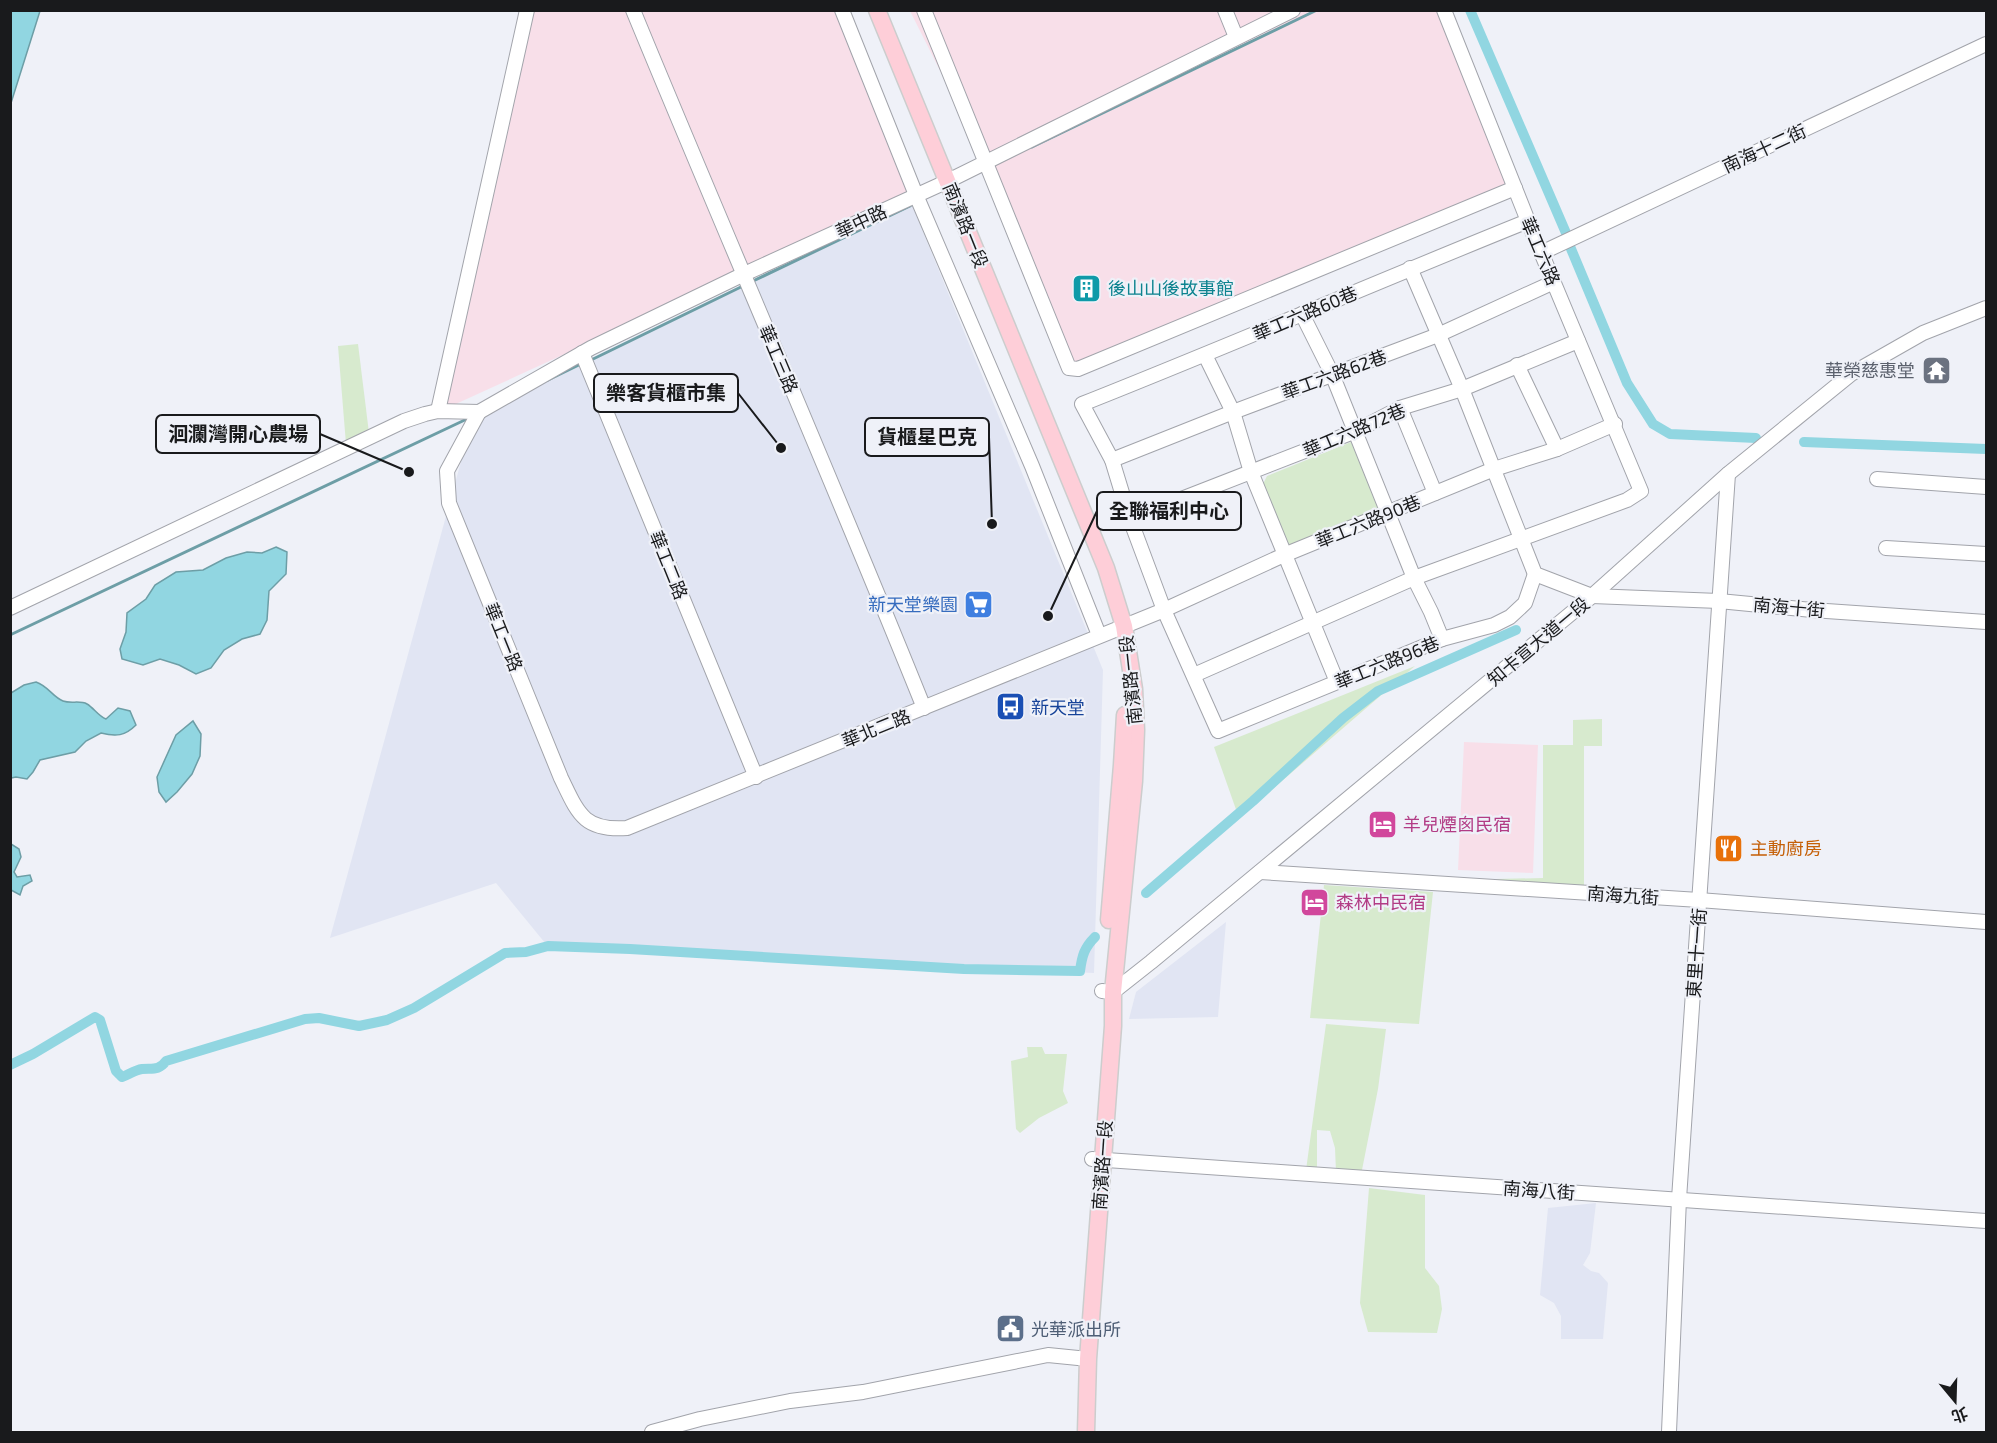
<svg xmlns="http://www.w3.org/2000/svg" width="1997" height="1443" font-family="'Exo 2','Noto Sans TC',sans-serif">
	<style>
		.built { fill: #e1e5f3 }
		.industrial { fill: #f8dfe9 }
		.green { fill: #d7eace }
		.water { fill: #91d6e1; stroke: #6d9ea6; stroke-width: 1.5 }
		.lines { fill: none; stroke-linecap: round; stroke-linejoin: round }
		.stream { stroke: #6d9ea6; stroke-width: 3 }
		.canal { stroke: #91d6e1; stroke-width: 10 }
		.minor-casing { stroke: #a2a4ab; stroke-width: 16 }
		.major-casing { stroke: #cccdcd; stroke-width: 19 }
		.minor { stroke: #fff; stroke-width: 14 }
		.major { stroke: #feced8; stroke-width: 16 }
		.labels { text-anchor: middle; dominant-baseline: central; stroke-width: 4.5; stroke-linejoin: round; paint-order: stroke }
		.street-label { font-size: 18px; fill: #191a1c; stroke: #eff1f8 }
		.culture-label { font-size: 18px; fill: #0d838f; stroke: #eff1f8; text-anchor: start }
		.worship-label { font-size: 18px; fill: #5b616d; stroke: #eff1f8; text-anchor: end }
		.shop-label { font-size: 18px; fill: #366cbe; stroke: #eff1f8; text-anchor: end }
		.transit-label { font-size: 18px; fill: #164399; stroke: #eff1f8; text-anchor: start }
		.hotel-label { font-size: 18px; fill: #b23c85; stroke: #eff1f8; text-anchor: start }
		.food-label { font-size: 18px; fill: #c56008; stroke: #eff1f8; text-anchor: start }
		.service-label { font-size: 18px; fill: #4e5e75; stroke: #eff1f8; text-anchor: start }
		.leader { fill: none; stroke: #191a1c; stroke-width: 2 }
		.callout-dot { fill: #191a1c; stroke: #eff1f8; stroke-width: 2 }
		.callout { fill: #eff1f8; stroke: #191a1c; stroke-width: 2 }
		.callout-label { font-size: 20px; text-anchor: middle; font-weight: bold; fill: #191a1c }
	</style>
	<rect width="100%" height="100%" fill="#eff1f8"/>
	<g class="built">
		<path d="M912,205L1103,670L1094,973L550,949L496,883L330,938L473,418Z"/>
		<path d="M1226,922L1218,1017L1129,1019L1136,992Z"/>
		<path d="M1596,1203L1590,1253L1583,1265L1591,1271L1599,1273L1608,1283L1603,1339H1561V1316L1554,1303L1540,1295L1548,1208Z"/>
	</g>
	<g class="industrial">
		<path d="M533,11H839L914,194L447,408L444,403Z"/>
		<path d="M910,11H1444L1515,188L1069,368L986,162Z"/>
		<path d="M1464,742L1538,745L1533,873L1458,870Z"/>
	</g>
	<g class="green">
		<path d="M358,344L369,433L346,444L338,346Z"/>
		<path d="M1351,442L1382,513L1289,551L1263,484L1267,476Z"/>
		<path d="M1415,666L1239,818L1214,747Z"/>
		<path d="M1602,719V746H1584V887H1496V879L1543,878V745H1573V720Z"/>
		<path d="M1324,885L1433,892L1419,1024L1310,1018Z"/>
		<path d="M1326,1024L1386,1029L1378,1089L1361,1175L1336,1172L1335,1148L1330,1131L1317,1130V1171L1306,1170Z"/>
		<path d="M1027,1047H1042L1045,1054H1067L1063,1091L1068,1103L1039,1118L1020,1133L1016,1129L1011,1061L1028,1057Z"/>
		<path d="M1369,1188L1425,1195V1268L1439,1286L1442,1309L1437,1333L1368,1332L1360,1303Z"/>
	</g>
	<g class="water">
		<path d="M11,10L40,11L11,103L10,11Z"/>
		<path d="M276,547L287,552L286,574L269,591L267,620L260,634L242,639L224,650L211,668L196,674L179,665L160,659L143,665L122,659L120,649L126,632L127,613L146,599L155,585L176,572L203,570L226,558L247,552L262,553Z"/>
		<path d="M36,682C48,686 53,697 63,701C71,704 80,700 87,704C94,708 98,716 106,719L118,708L130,711L136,725C125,736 116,737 101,733L86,741L75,752L40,760L33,772L27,779L16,777L11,778V693L24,685Z"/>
		<path d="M193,721L201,734L200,756L192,774L177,792L166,802L159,792L157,777L176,735Z"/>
		<path d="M11,844L19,849L21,857L14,872L17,877L30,875L32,881L23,886L20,895L11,890Z"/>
	</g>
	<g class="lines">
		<g class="stream">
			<path d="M1032,147L1317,10"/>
			<path d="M751,282L910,206"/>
			<path d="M589,361L745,285"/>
			<path d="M548,380L583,363"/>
			<path d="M10,635L469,418"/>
		</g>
		<g class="canal">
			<path d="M1470,10L1566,233"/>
			<path d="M1569,244L1627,383L1653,424L1670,434L1756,438"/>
			<path d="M1804,442L1986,449"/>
			<path d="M1146,893L1253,801L1343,718L1378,691L1516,630"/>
			<path d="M10,1065L33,1054L95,1017L100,1020L116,1071L122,1077C128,1075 135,1070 142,1069C152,1068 159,1071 166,1061L305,1019L319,1018L359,1026L387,1020L414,1008L505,953L526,952L548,946L630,949L964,969L1080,971C1082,956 1084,948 1095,937"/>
		</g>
		<defs>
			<g id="minor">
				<path d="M633,10C729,243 830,474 924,708"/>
				<path d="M842,10L916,195L1032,466L1099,635"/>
				<path d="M924,10L1069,368L1078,369L1515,188"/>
				<path d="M1225,10L1236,37"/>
				<path d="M1528,221C1379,281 1231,345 1082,404L1112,460L1130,519L1164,610L1218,731L1442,639L1494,625L1510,617L1525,603L1535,574"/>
				<path d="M1541,253L1986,44"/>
				<path d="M1410,268L1462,389L1535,574L1592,596L1719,601L1812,610L1986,622"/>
				<path d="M1302,314L1332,374L1414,578L1431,612L1442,639"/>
				<path d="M582,353L756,777"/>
				<path d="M1205,355L1233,412L1251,472L1337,682"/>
				<path d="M1517,365L1557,449"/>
				<path d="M1400,408L1435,493"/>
				<path d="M438,411L527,10"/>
				<path d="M479,412L447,471L449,503L561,778C578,813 583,831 627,828L1164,610L1284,555L1494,469L1557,449L1615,424"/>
				<path d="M1112,460L1233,412L1438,335L1554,282"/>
				<path d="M1877,479L1986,487"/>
				<path d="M1130,519L1356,431L1400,408L1462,389L1578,341"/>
				<path d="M1886,548L1986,554"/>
				<path d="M10,608L404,421L425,414L438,411L479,412L591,348L742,275L948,181L1293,10"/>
				<path d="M1194,675L1414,578L1627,500L1641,491L1528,221L1444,10"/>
				<path d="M1260,872L1699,900L1986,922"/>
				<path d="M1102,991L1113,992L1151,962L1592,596L1728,474L1851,374L1923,333L1986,308"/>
				<path d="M1092,1159L1986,1221"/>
				<path d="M652,1432L700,1419L790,1401L863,1392L1048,1355L1088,1359"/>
				<path d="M1669,1432L1679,1199L1728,474"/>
			</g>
			<g id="major">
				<path d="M877,10L1106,568L1124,626L1134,689L1136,730L1134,781L1113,992V1026L1088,1359L1086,1432"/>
				<path d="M1109,920L1122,765L1125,715"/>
			</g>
		</defs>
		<use href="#minor" class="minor-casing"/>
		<use href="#major" class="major-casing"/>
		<use href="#minor" class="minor"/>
		<use href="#major" class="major"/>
	</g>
	<defs>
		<symbol id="building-square" viewBox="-11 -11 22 22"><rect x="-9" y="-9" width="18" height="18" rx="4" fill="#0f9aa8" stroke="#eff1f8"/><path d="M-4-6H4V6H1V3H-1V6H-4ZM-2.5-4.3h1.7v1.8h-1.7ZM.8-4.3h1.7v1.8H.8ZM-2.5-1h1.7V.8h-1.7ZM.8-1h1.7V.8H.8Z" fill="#fff"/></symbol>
		<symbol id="temple-square" viewBox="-11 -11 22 22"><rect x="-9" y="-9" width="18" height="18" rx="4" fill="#6b7280" stroke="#eff1f8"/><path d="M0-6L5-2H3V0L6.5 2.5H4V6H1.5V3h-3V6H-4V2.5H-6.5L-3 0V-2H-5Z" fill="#fff"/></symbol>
		<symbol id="supermarket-square" viewBox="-11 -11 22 22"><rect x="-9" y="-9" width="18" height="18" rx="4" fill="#3f7fe0" stroke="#eff1f8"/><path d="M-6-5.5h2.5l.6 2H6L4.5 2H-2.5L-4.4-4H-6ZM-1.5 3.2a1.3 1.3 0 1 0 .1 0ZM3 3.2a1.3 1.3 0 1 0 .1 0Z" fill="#fff"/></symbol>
		<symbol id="bus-square" viewBox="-11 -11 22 22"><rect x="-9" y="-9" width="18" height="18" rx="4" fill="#1a4fb4" stroke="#eff1f8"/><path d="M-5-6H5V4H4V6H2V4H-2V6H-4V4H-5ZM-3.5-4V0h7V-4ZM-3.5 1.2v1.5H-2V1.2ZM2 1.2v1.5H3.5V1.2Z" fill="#fff"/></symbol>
		<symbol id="hotel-square" viewBox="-11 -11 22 22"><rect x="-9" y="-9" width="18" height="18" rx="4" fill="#d1479c" stroke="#eff1f8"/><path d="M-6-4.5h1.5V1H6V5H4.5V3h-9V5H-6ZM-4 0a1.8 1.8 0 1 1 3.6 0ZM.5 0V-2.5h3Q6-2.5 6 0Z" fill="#fff"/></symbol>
		<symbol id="restaurant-square" viewBox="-11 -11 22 22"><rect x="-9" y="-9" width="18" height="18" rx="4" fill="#e8710a" stroke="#eff1f8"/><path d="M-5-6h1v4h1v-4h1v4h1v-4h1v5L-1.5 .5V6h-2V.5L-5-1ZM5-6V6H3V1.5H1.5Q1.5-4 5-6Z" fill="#fff"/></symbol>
		<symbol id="civic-square" viewBox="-11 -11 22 22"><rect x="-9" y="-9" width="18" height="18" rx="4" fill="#5c6f8a" stroke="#eff1f8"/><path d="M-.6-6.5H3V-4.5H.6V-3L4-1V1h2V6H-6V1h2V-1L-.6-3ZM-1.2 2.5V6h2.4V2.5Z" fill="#fff"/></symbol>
	</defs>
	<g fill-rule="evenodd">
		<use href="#building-square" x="1070" y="272" width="33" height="33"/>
		<use href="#temple-square" x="1920" y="354" width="33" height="33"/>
		<use href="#supermarket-square" x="962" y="588" width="33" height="33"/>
		<use href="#bus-square" x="994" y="690" width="33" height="33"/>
		<use href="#hotel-square" x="1366" y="808" width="33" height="33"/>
		<use href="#restaurant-square" x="1712" y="832" width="33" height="33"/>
		<use href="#hotel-square" x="1298" y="886" width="33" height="33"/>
		<use href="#civic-square" x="994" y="1312" width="33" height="33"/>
	</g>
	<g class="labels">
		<g class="street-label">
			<text transform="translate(1764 148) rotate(-25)">南海十二街</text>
			<text transform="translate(861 221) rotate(-25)">華中路</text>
			<text transform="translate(966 225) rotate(68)">南濱路一段</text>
			<text transform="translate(1541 251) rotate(67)">華工六路</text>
			<text transform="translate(1305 313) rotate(-23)">華工六路60巷</text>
			<text transform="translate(779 359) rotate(67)">華工三路</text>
			<text transform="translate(1334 374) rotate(-20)">華工六路62巷</text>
			<text transform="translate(1354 430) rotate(-23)">華工六路72巷</text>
			<text transform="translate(1368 521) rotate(-22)">華工六路90巷</text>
			<text transform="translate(669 565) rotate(68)">華工二路</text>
			<text transform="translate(1789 607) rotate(5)">南海十街</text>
			<text transform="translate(504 637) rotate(68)">華工一路</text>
			<text transform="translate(1538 641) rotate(-40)">知卡宣大道一段</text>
			<text transform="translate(1387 662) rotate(-22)">華工六路96巷</text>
			<text transform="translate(1130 680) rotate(-96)">南濱路一段</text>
			<text transform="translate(876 728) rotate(-22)">華北二路</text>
			<text transform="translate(1623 895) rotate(4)">南海九街</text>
			<text transform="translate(1696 953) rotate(-86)">東里十一街</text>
			<text transform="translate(1102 1165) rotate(-86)">南濱路一段</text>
			<text transform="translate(1539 1190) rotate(4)">南海八街</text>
		</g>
		<g class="culture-label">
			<text x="1108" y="288">後山山後故事館</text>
		</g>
		<g class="worship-label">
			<text x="1915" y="370">華榮慈惠堂</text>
		</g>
		<g class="shop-label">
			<text x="958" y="604">新天堂樂園</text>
		</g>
		<g class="transit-label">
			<text x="1031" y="707">新天堂</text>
		</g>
		<g class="hotel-label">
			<text x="1403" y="824">羊兒煙囪民宿</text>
			<text x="1336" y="902">森林中民宿</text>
		</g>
		<g class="food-label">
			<text x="1750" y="848">主動廚房</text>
		</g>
		<g class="service-label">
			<text x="1031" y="1329">光華派出所</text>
		</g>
	</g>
	<path class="leader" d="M781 448L738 393M409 472L320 434M992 524L989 437M1048 616L1097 511"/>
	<g class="callout-dot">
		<circle cx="781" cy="448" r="6"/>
		<circle cx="409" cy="472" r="6"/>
		<circle cx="992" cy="524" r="6"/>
		<circle cx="1048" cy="616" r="6"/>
	</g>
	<g class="callout">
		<rect x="594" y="374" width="144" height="38" rx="6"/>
		<rect x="156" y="415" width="164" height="38" rx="6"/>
		<rect x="865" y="418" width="124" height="38" rx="6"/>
		<rect x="1097" y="492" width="144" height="38" rx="6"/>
	</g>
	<g class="callout-label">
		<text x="666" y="400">樂客貨櫃市集</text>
		<text x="238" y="441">洄瀾灣開心農場</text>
		<text x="927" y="444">貨櫃星巴克</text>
		<text x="1169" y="518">全聯福利中心</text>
	</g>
	<rect width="1997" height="1443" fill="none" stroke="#191a1c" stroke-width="24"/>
	<g transform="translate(1955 1401) rotate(161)" stroke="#eff1f8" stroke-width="4.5" paint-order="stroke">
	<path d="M0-4.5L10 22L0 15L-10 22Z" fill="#191a1c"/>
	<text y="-9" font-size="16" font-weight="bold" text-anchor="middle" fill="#191a1c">北</text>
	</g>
</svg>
